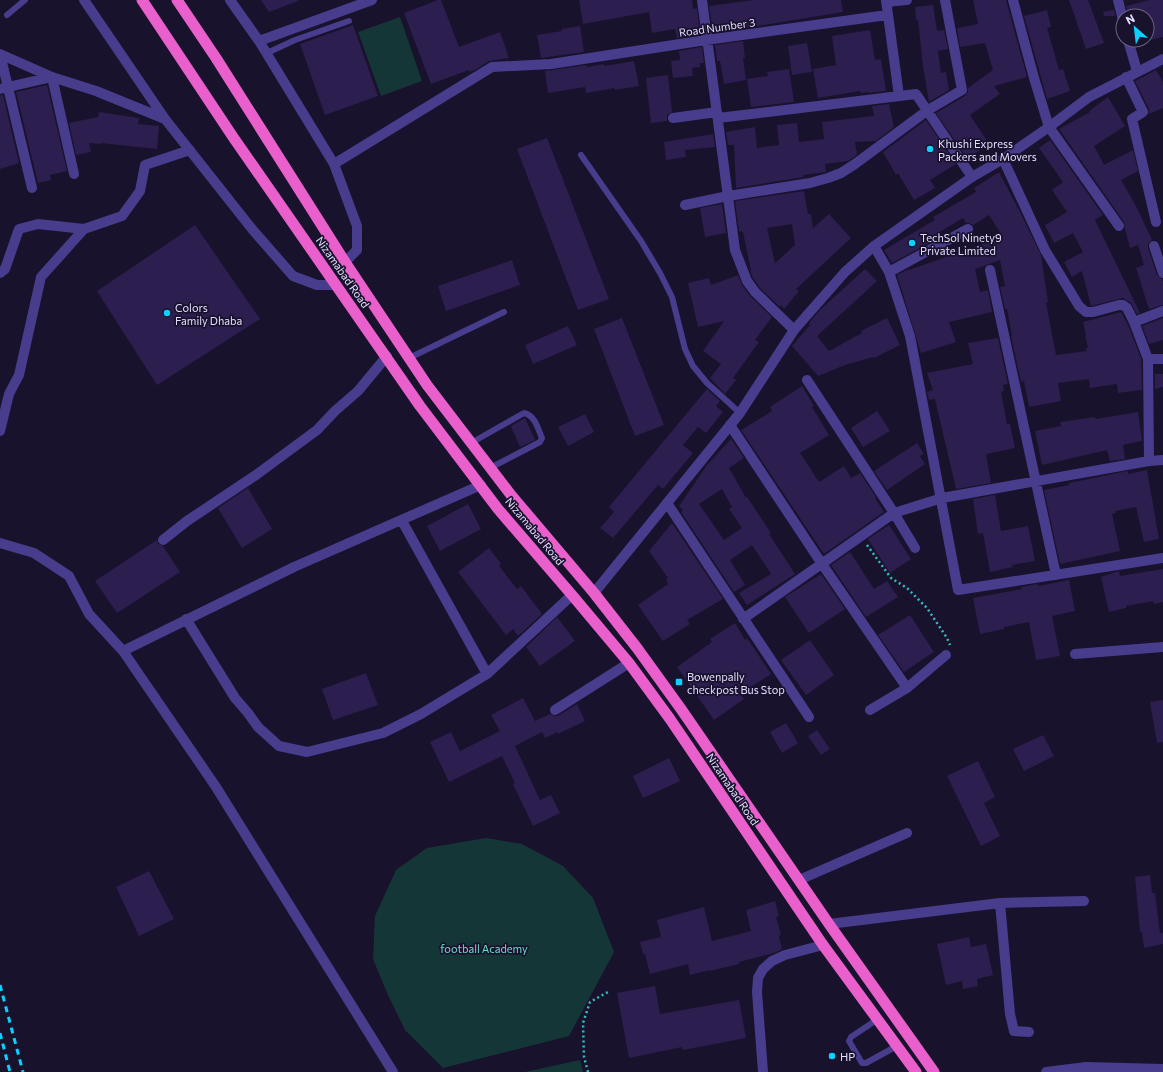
<svg xmlns="http://www.w3.org/2000/svg" width="1163" height="1072" viewBox="0 0 1163 1072" font-family="Commissioner,sans-serif">
  <style>
    .green { fill: #153637 }
    .building { fill: #2c1e4e; fill-rule: evenodd }
    .lines { fill: none; stroke-linecap: round; stroke-linejoin: round }
    .path { stroke: #31bdc0; stroke-width: 2.5; stroke-dasharray: 2 3; stroke-linecap: butt }
    .service { stroke: #473d8c; stroke-width: 6 }
    .minor { stroke: #473d8c; stroke-width: 10 }
    .tertiary { stroke: #473d8c; stroke-width: 10 }
    .trunk { stroke: #e95fcc; stroke-width: 11 }
    .rail { stroke: #0ad2ff; stroke-width: 3; stroke-dasharray: 6 5; stroke-linecap: butt }
    .poi-dot { fill: #0ad2ff; stroke: #19122d; stroke-width: 1.5 }
    .labels { text-anchor: middle; dominant-baseline: central; stroke-width: 3.5; stroke-linejoin: round; paint-order: stroke }
    .street-label { font-size: 11px; fill: #e5deff; stroke: #19122d }
    .poi-label { font-size: 11px; fill: #e5deff; stroke: #19122d; text-anchor: start }
    .park-label { font-size: 11px; fill: #67e2ce; stroke: #19122d }
  </style>
  <rect width="100%" height="100%" fill="#19122d"/>
  <path class="green" d="M400,17L422,81L381,96L358,32Z
    M486,838L522,844L563,866L593,898L614,952L569,1036L443,1068L405,1030L388,995L373,959L375,916L396,870L427,848Z
    M580,1060L583,1072H525Z"/>
  <path class="building" d="M261,0H298V1L269,12Z
    M438,0H441L459,47L500,32L509,58L489,61L475,70L469,72V70L431,84L404,13Z
    M579,0H692L693,9L697,8L700,34L677,38L675,29L652,33L649,12L583,24Z
    M754,0H841L843,12L758,26L713,32L709,6Z
    M973,0H1006L1027,77L994,86L1000,94L970,115L989,144L968,158H967L936,113L965,96L968,92V88L993,70L985,43L960,47L957,28L978,24Z
    M1069,0H1088L1104,43L1086,49Z
    M1150,0H1163V37L1147,41V16H1129L1126,6Z
    M933,5L937,31L944,30L948,49L938,51L941,73L946,72L949,90L929,102L923,66L918,20H916L915,7Z
    M1047,10L1051,27L1047,28L1059,70L1063,69L1070,91L1047,99L1024,16Z
    M1114,10L1115,16H1104L1103,12Z
    M353,25L378,96L325,115L300,44Z
    M580,26L584,52L541,58L537,35L562,31V29Z
    M870,30L875,60L881,59L886,91L869,93L868,92L861,93L860,91L818,98L813,69L836,65L832,36Z
    M743,41L745,58H743L746,80L724,84L720,61H717L715,45Z
    M807,43L812,72L792,75L788,46Z
    M702,47L704,63H700V67L692,68L693,76L673,78L671,61L680,60L679,51Z
    M634,61L639,86L615,90V88L586,93L585,87L548,93L545,71L586,65L587,67L604,64V66Z
    M789,69L794,102L751,107L747,79L768,76L767,72Z
    M1156,70L1163,82V108L1149,114V109L1135,81Z
    M668,75L672,112L667,115V121L651,123L646,78Z
    M47,85L67,171L50,175L51,180L38,183L16,92Z
    M0,95H3L19,163L0,169Z
    M1108,97L1125,126L1094,146L1104,165L1133,150L1138,171L1121,180L1136,206L1152,240L1148,244V248L1157,275L1162,279L1163,282V305L1149,309L1136,268L1144,265L1138,245L1130,248L1125,229L1124,222L1059,129L1090,112L1089,111Z
    M889,104L894,127L876,141L855,142L857,155L848,161L825,164L826,172L803,175L804,177L736,188L734,145H728L726,132L755,127L757,148L779,145L777,125L797,123L799,142L824,139L822,122L874,116L872,106Z
    M99,112L139,118L138,124L159,126L157,149L101,143V144L89,143L91,152L76,155L69,123L98,117Z
    M926,120L956,164L930,180L935,188L914,200L898,173L896,175L883,152Z
    M713,134L715,147L685,150L686,157L666,160L664,142Z
    M547,138L609,299L578,310L517,149Z
    M1050,140L1103,215L1095,220L1140,313L1137,314L1131,303L1123,298L1091,306L1082,271L1072,277L1064,262L1083,252L1073,233L1054,243L1045,225L1067,212L1052,190L1063,182L1039,148Z
    M999,172L1020,212L1041,255L1048,302L1046,303L1056,355L1087,351L1086,348H1088L1085,335H1086L1083,322L1121,312L1128,325L1141,358L1142,390L1118,393L1117,384L1090,388L1089,379L1058,383L1061,401L1029,407L1024,381L1021,382L1011,336H1012L1007,309H1005L1000,287L1005,286L1000,260L975,269L980,292L988,290L992,312L949,322L956,342L921,353L897,275L909,269V270L1003,237L989,215L973,225L969,223H966L963,218L938,233L940,237L892,263L884,250L935,220L933,217L976,192L974,188Z
    M804,191L808,214H811L813,228L829,214L851,238L796,289L799,291L784,309L781,305L780,307L760,288L753,278L750,271H751L743,232L739,231L735,201ZM792,224L795,245L775,263L767,228Z
    M722,204L726,233L705,237L700,208Z
    M195,225L260,319L157,385L97,291Z
    M512,260L520,285L446,311L438,286Z
    M865,269L877,281L817,336L829,351L862,333L861,331L887,318L900,345L874,358L873,357L845,365L818,376L792,346L810,325L809,323L820,310Z
    M738,275L742,285L750,296L772,317L755,340L759,342L733,378L736,380L725,394L710,378L721,364L703,351L724,321L698,327L688,283L709,278L711,285Z
    M622,318L664,425L635,436L594,329Z
    M1163,318V340L1149,344L1142,326Z
    M568,326L577,345L533,364L525,345Z
    M998,338L1008,384L1003,385L1004,391L1001,392L1007,424H1010L1015,448L986,454L991,483L956,489L935,399L929,400L927,392L933,390L927,373L973,364L968,343Z
    M1155,374H1163V387L1155,389Z
    M802,386L814,406L812,407L829,435L800,453L819,482L844,466L851,478L860,473L876,497L875,498L884,512L824,554L741,430L772,411L770,407Z
    M707,389L720,401L716,406L723,412L706,433L698,427L683,445L693,453L663,489L658,485L613,538L600,528L614,512L609,507Z
    M877,411L890,431L863,447L851,428Z
    M1138,412L1142,441L1123,445L1125,459L1110,461L1107,450L1042,465L1035,431L1061,426L1060,422L1095,417L1096,419Z
    M585,414L594,432L568,446L558,427Z
    M525,418L535,440L520,447L511,426Z
    M731,439L744,458L729,468L746,498L747,497L771,533L769,534L795,574L747,605L739,593L771,574L752,545L730,560L745,585L734,592L681,512L683,510L679,506L707,465ZM722,489L732,507L729,509L742,528L724,540L699,504Z
    M917,443L924,454L920,456L925,464L887,490L874,471Z
    M1147,470L1159,539L1144,542L1136,507L1115,511L1116,513L1112,514L1120,551L1060,564L1044,490L1069,485V483L1108,475L1128,471V474Z
    M248,488L272,529L242,548L218,508Z
    M995,495L1001,531L1028,526L1035,561L1012,565L1013,567L990,572L983,533L978,534L973,499Z
    M468,504L481,529L440,551L427,526Z
    M672,523L723,599L687,620L690,624L663,641L638,605L668,584L666,579L668,578L649,551Z
    M889,525L911,559L890,573L868,539Z
    M157,540L158,544L163,546L180,572L117,613L95,581Z
    M489,548L501,564L499,566L517,589L521,586L542,614L518,636L513,629L506,635L458,572Z
    M850,552L874,589L887,581L898,597L866,617L831,565Z
    M1163,569V602L1154,604L1153,601L1126,606V608L1109,612L1101,577L1119,571L1120,576Z
    M821,574L845,609L809,633L785,597Z
    M1069,580L1075,611L1052,616L1060,656L1036,660L1029,622L1004,627V629L980,634L973,598L1022,589L1021,587L1038,584V586Z
    M910,615L934,652L904,672L878,635Z
    M557,617L575,641L540,666L526,647Z
    M735,623L745,640L747,638L771,674L740,694L744,699L714,720L677,667L712,642L710,639Z
    M810,640L834,675L806,695L781,660Z
    M366,673L378,705L333,720L322,689Z
    M523,698L535,721L550,714L555,716H558L577,704L585,721L558,734V732L545,738L542,732L515,746L540,800L551,795L560,813L533,826L513,784L515,783L502,756L449,782L430,742L451,732L460,751L500,731L491,715Z
    M1163,700V742L1157,743L1150,702Z
    M786,723L798,743L782,753L770,732Z
    M817,730L830,749L821,755L808,736Z
    M1043,735L1054,756L1024,771L1013,749Z
    M669,758L680,781L643,798L633,776Z
    M978,761L995,797L984,803L1000,836L981,846L947,776Z
    M149,871L174,919L139,936L116,887Z
    M1150,875L1152,893H1155L1160,933H1163V944L1144,948L1142,932H1140L1135,877Z
    M775,901L779,916L776,917L781,935L779,936L782,949L774,953L739,962V964L710,971V970L690,975L688,964L650,974L645,954H643L640,942L661,937L657,920L704,907L712,941L751,931L746,910Z
    M969,937L971,947L986,944L993,975L977,979L978,986L963,989L962,981L946,985L937,944Z
    M655,986L660,1014L739,1000L746,1038L683,1050L682,1047L629,1058L617,993Z"/>
  <g class="lines">
    <path class="path" d="M867,545L891,578L907,588L927,608L947,638L950,645
      M588,1072L584,1057L583,1023L590,1002L608,992"/>
    <path class="service" d="M7,15L25,0
      M267,53L295,40L349,21
      M581,155L641,241L660,273L672,297L685,349L693,366L707,383L740,413
      M409,358L504,312
      M471,443L524,413C535,415 538,429 542,438L540,442L490,468
      M878,1019L851,1037L849,1041L862,1063H866L897,1046"/>
    <path class="minor" d="M84,0L165,119L252,229L293,276L317,285H336
      M230,0L259,41L334,164L357,226V250L345,262
      M702,0L735,250L747,281L755,292L794,330
      M886,0L899,96
      M1013,0L1034,78L1049,127L1119,226
      M1118,0L1123,20
      M886,2L907,0
      M1128,40L1137,71
      M259,41L372,0
      M0,54L52,77L96,91L165,119
      M0,54L32,188
      M1126,77L1143,112L1132,119L1156,222
      M0,89L52,77L74,174
      M673,118L717,112
      M718,118L916,94L972,177
      M1003,159L1045,250L1079,306L1086,312H1093L1119,305H1123L1127,308L1134,322L1148,359L1149,461
      M334,164L492,67L551,64L706,40L887,15
      M685,205L728,196L810,183L828,178L841,173L855,164L928,110L962,90L945,0
      M874,246L889,272L910,336L958,590L1163,558
      M1154,246L1163,273
      M990,270L1056,575
      M889,272L968,229
      M0,273L5,269L19,229L38,224L84,229L122,216L140,191L145,165L190,150
      M1134,322L1163,311
      M1148,359H1163
      M807,380L894,513L915,548
      M730,425L822,564L907,688
      M0,431L9,394L19,375L41,277L84,229
      M667,503L809,717
      M402,521L487,674
      M163,540L187,521L256,475L317,430L335,411L358,391L387,356
      M0,543L34,553L69,576L89,614L123,651L216,787L393,1072
      M186,619L235,698L248,713L258,727L279,746L307,752L383,733L421,714L487,674L572,595
      M743,619L894,513L942,498L1149,461L1163,460
      M123,651L294,567L481,485
      M1075,654L1163,647
      M555,710L629,663
      M870,710L907,688L946,655
      M799,880L907,833
      M1000,903L1010,1014L1014,1031L1029,1032
      M829,924L1000,903L1084,901
      M763,1072L757,992L758,978L763,969L772,961L785,955L823,945
      M1046,1072L1086,1067L1163,1069"/>
    <path class="tertiary" d="M594,593L740,413L794,330L845,272L874,246L972,177L1003,159L1049,127L1089,97L1163,59"/>
    <path class="trunk" d="M142,0L233,137L420,406L498,509L572,595L629,663L670,719L823,945L916,1072
      M177,0L216,58L345,262L427,385L511,495L594,593L637,648L681,709L829,924L934,1072"/>
    <path class="rail" d="M0,985L23,1072
      M0,1033L10,1072"/>
  </g>
  <g class="poi-dot">
    <circle cx="930" cy="149" r="4"/>
    <circle cx="912" cy="243" r="4"/>
    <circle cx="167" cy="313" r="4"/>
    <rect x="675" y="678" width="8" height="8" rx="2"/>
    <circle cx="832" cy="1056" r="4"/>
  </g>
  <g class="labels">
    <g class="street-label">
      <text transform="translate(717 27) rotate(-8)">Road Number 3</text>
      <text transform="translate(343 272) rotate(55)">Nizamabad Road</text>
      <text transform="translate(535 531) rotate(50)">Nizamabad Road</text>
      <text transform="translate(733 789) rotate(56)">Nizamabad Road</text>
    </g>
    <g class="poi-label">
      <text x="938" y="143">Khushi Express<tspan x="938" dy="13">Packers and Movers</tspan></text>
      <text x="920" y="237">TechSol Ninety9<tspan x="920" dy="13">Private Limited</tspan></text>
      <text x="175" y="307">Colors<tspan x="175" dy="13">Family Dhaba</tspan></text>
      <text x="687" y="676">Bowenpally<tspan x="687" dy="13">checkpost Bus Stop</tspan></text>
      <text x="840" y="1056">HP</text>
    </g>
    <g class="park-label">
      <text x="484" y="948">football Academy</text>
    </g>
  </g>
  <g transform="translate(1135 28) rotate(332)"><circle r="19" fill="#19122d" stroke="#6b6481"/>
  <path d="M0-3L7 15L0 10L-7 15Z" fill="#0ad2ff"/>
  <text y="-6" font-size="11" font-weight="bold" text-anchor="middle" fill="#e5deff">N</text>
  </g>
</svg>
